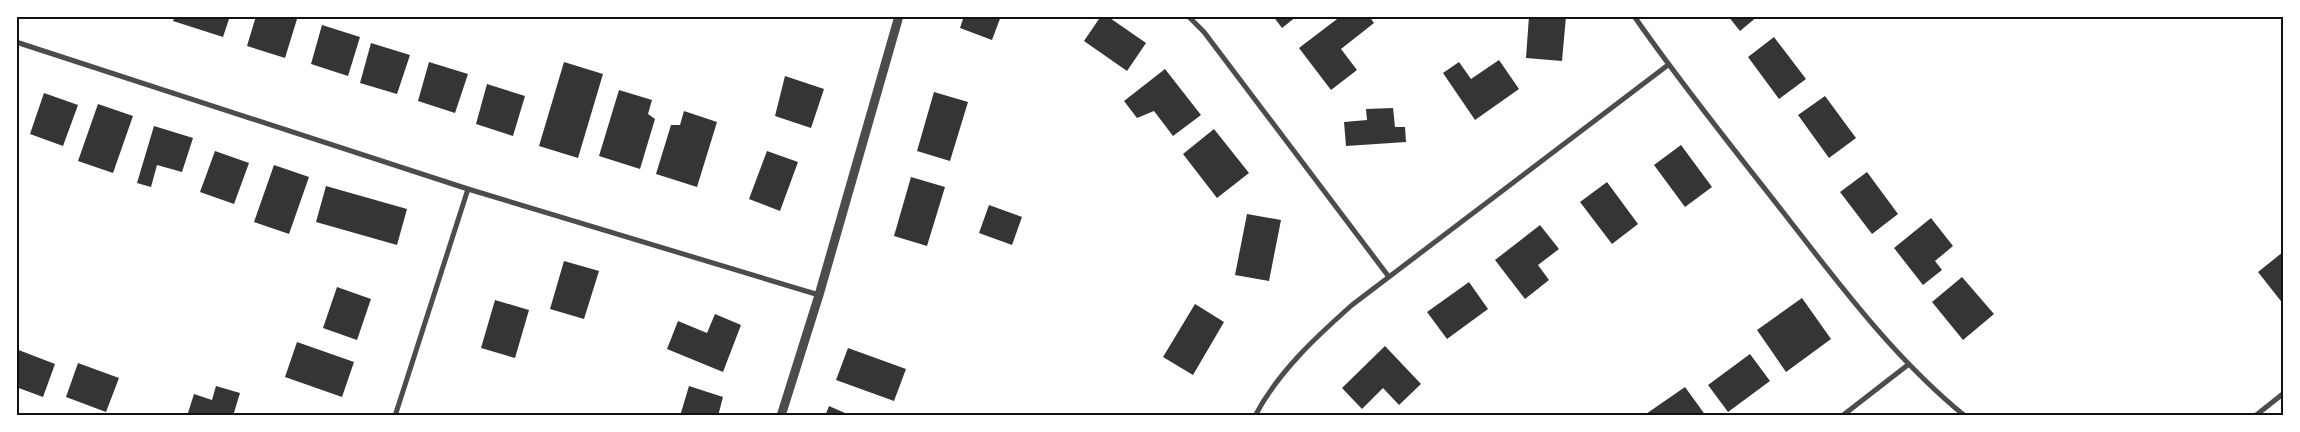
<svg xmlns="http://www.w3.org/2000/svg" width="2300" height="432" viewBox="0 0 2300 432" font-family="'Noto Sans',sans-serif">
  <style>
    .building { fill: #353535 }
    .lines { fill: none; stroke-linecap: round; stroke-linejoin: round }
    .minor { stroke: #4c4c4c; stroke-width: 5 }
    .tertiary { stroke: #4c4c4c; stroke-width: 9 }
    .neatline { fill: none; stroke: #111; stroke-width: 2 }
  </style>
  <rect width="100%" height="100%" fill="#fff"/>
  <path class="building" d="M175,16H230L223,37L173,21Z
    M256,16H290L297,19L285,58L247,46Z
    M964,16H1001L992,40L960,28Z
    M1101,16H1107L1146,43L1127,71L1084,41Z
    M1273,16H1297L1282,28Z
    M1341,16H1369L1374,23L1341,49L1357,70L1331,90L1299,48Z
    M1529,16H1566L1562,61L1526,58Z
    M1728,16H1758L1740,31Z
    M322,25L360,37L348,76L311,64Z
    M1774,37L1806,79L1779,99L1748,57Z
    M371,43L410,55L397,94L360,83Z
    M1499,60L1519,89L1475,120L1443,73L1459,62L1471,79Z
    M429,62L468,74L455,113L418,101Z
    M564,62L603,74L578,158L539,146Z
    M1165,69L1201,115L1173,136L1154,111L1137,118L1124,101Z
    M785,76L824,89L811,128L775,116Z
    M487,84L525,96L513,136L476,124Z
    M619,90L652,100L648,114L655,119L640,169L599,156Z
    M934,92L968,102L950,161L917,151Z
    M44,93L78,105L63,146L30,134Z
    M1825,96L1856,138L1829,158L1798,115Z
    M98,104L133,116L113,173L78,161Z
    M1393,108L1395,127H1405L1406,142L1346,146L1344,122L1367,120L1366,109Z
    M684,111L717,122L697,187L656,174L671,125H680Z
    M154,126L193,138L182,172L157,165L151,187L137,183Z
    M1214,129L1249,173L1217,198L1183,154Z
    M1681,145L1712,187L1685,207L1654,165Z
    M215,151L249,163L234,204L200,192Z
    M767,151L798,162L780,211L749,199Z
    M274,165L309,177L289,234L254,222Z
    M1867,172L1898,214L1872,234L1840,192Z
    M911,177L945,187L927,246L894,236Z
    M1607,182L1638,224L1612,244L1580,202Z
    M326,186L407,209L397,245L316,222Z
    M989,205L1022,217L1012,245L979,233Z
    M1247,214L1281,220L1269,281L1235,275Z
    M1931,218L1953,246L1935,261L1942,270L1923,285L1894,248Z
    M1540,225L1559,249L1538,265L1549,280L1525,299L1495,260Z
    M2283,252L2284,254V305L2258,272Z
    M564,261L599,271L584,319L550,309Z
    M1962,277L1994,314L1963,340L1932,302Z
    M1469,282L1488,309L1447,339L1427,312Z
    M337,287L371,299L357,340L323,328Z
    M1802,298L1831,339L1786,372L1757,330Z
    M495,300L529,310L515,358L481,348Z
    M1195,304L1224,322L1193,375L1163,357Z
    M715,314L741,325L723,372L667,349L678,321L707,333Z
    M297,342L354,362L342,397L285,377Z
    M1385,346L1421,384L1399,405L1383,388L1362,409L1342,388Z
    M848,348L906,369L894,401L836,380Z
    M16,349L55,364L43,397L16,387Z
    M1750,354L1770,381L1728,412L1708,385Z
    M78,363L119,378L106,412L66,397Z
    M216,386L240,393L233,416H187L194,394L212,400Z
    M689,386L723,397L718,416H680Z
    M1685,387L1706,416H1643Z
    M829,406L852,416H825Z"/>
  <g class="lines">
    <path class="minor" d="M1188,16L1204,32L1389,277
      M1634,16C1681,84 1733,148 1783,212C1839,284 1894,358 1965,416
      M16,42L468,189L819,295
      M395,416L468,189
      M1255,416C1278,372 1316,337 1352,305L1668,65
      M1842,416L1909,364
      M2255,416L2284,393"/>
    <path class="tertiary" d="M781,416L819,295L899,16"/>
  </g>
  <rect width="2300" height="432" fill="none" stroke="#ffffff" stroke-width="35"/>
  <rect x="18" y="18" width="2264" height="396" class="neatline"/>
</svg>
